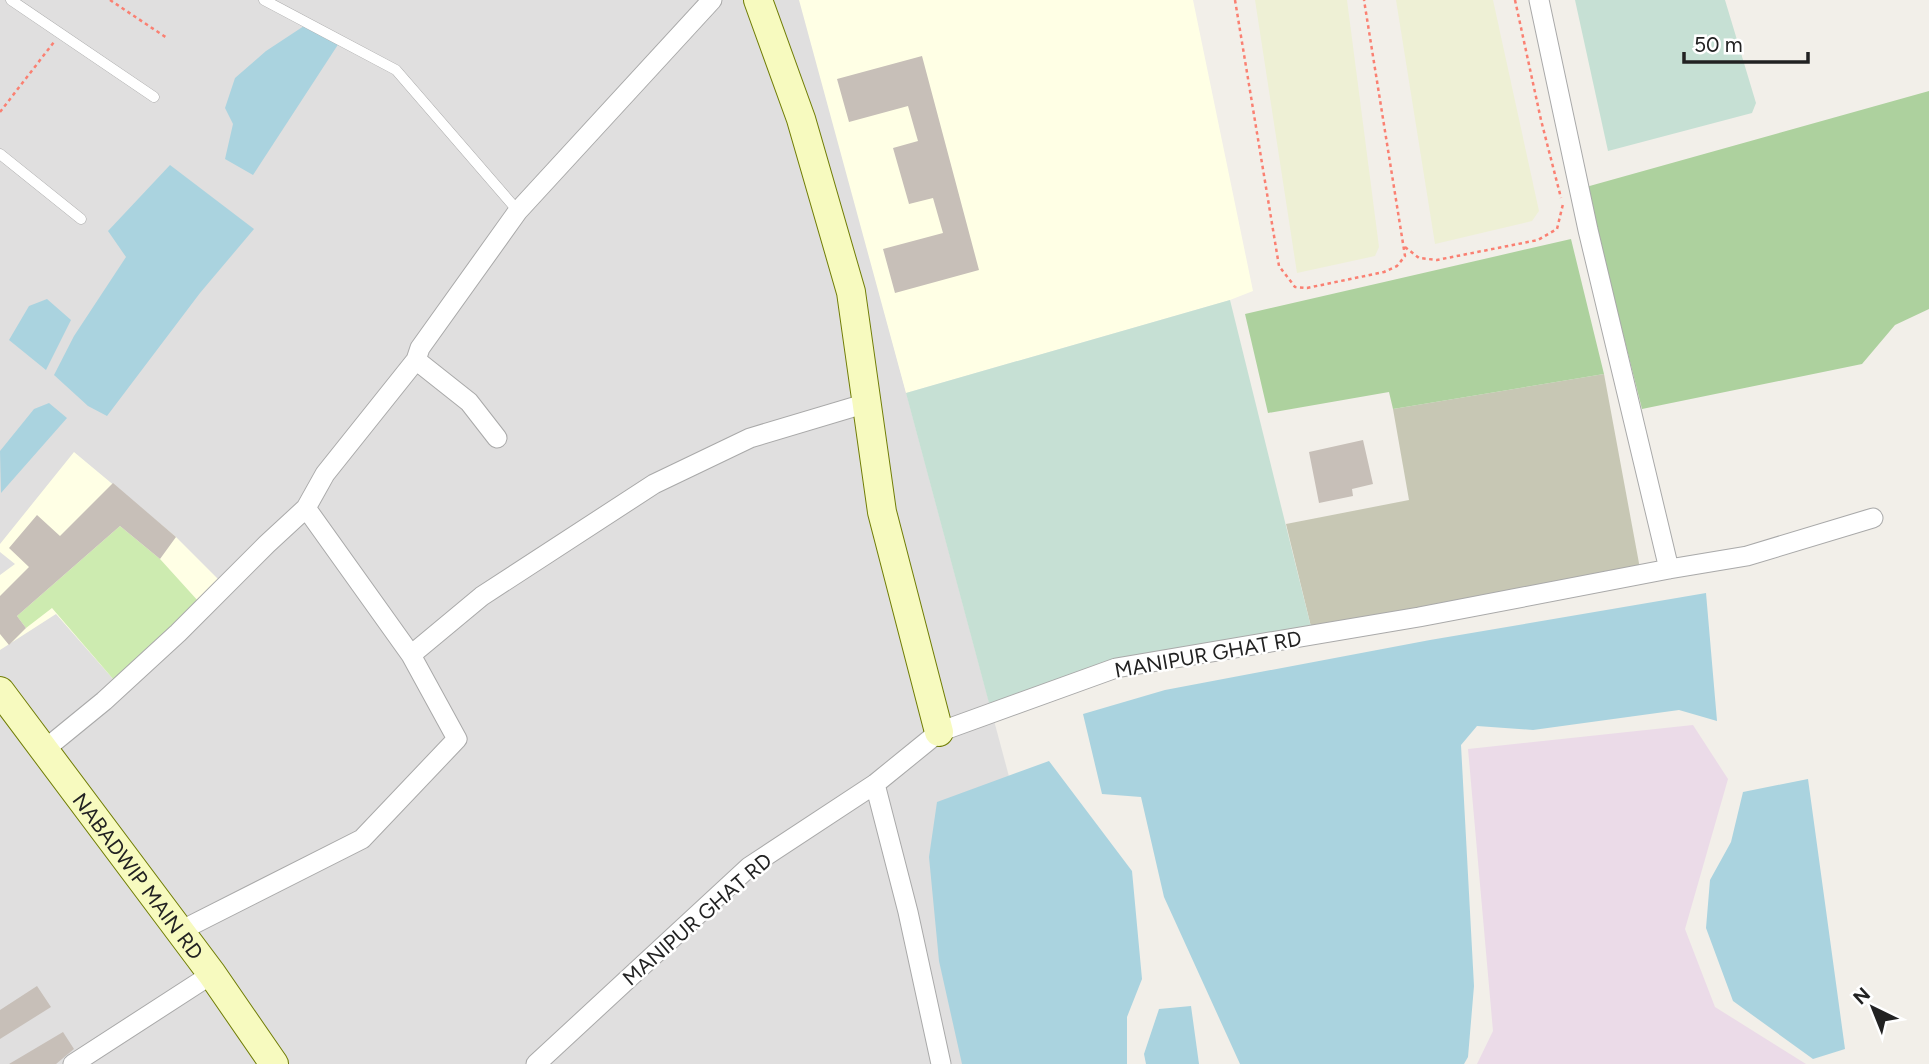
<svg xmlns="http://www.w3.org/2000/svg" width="1929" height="1064" viewBox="0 0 1929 1064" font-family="Figtree,sans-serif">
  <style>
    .residential { fill: #e0dfdf }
    .industrial { fill: #ebdbe8 }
    .education { fill: #ffffe5 }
    .construction { fill: #c7c7b4 }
    .farmland { fill: #eef0d5 }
    .grass { fill: #cdebb0 }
    .forest { fill: #add19e }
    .wetland { fill: #c6e0d4 }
    .water { fill: #aad3df }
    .building { fill: #c7bfb8 }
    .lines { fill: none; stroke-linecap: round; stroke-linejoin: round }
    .lane-casing { stroke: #a9a9a9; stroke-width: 11 }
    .street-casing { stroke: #a9a9a9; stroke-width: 21 }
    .secondary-casing { stroke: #707d05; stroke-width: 30 }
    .path { stroke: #fa8072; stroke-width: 2.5; stroke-dasharray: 3.5 3.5; stroke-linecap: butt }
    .lane { stroke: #fff; stroke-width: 10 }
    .street { stroke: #fff; stroke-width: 19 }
    .secondary { stroke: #f7fabf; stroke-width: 28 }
    .labels { text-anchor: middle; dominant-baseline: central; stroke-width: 5; stroke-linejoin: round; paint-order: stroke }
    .street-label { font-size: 21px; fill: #222; stroke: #fff }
  </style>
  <rect width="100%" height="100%" fill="#f2efe9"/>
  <path class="residential" d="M0,0H801L1086,1064H0Z"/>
  <path class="industrial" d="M1693,725L1728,779L1685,929L1715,1007L1806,1064H1477L1493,1031L1468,749Z"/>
  <path class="education" d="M799,0H1193L1253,291L1230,300L906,393Z
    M74,452L176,537L221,582L114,680L56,614L0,650V575L15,564L0,552V544Z"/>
  <path class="construction" d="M1604,374L1641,574L1313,635L1286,524L1409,500L1393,409Z"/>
  <path class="farmland" d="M1255,0H1347L1379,247L1375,256L1297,273Z
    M1396,0H1493L1539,211L1532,221L1435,244Z"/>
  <path class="grass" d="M120,526L160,559L199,602L114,680L52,608L26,628L17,616Z"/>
  <path class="forest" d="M1929,91V309L1895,325L1862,364L1642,409L1586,187Z
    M1571,239L1604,374L1393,409L1389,392L1268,413L1245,314Z"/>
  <path class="wetland" d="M1575,0H1725L1756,103L1752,113L1608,151Z
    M1230,300L1313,635L1117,668L1035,699L989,703L906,393Z"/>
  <path class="water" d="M307,24L341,40L253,175L225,159L233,124L225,108L235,78L266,51Z
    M170,165L254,229L200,293L107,416L88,406L54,375L74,336L126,257L108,231Z
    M47,299L71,320L46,370L9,340L29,306Z
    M49,403L67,418L1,493L0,451L34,409Z
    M1706,593L1717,721L1679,710L1533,730L1477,726L1461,745L1474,986L1468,1057L1464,1064H1240L1164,897L1141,797L1102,794L1083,714L1165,690L1430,640Z
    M1049,761L1132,871L1142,979L1127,1017V1064H962L939,961L929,857L937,802Z
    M1808,779L1845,1049L1813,1059L1733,1001L1706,928L1710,880L1731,842L1743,792Z
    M1191,1006L1199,1064H1146L1144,1054L1159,1009Z"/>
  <path class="building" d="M922,56L979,270L895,293L883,249L943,233L933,198L909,204L893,148L918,141L908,106L849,122L837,79Z
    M1363,440L1373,484L1352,489L1353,496L1319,503L1309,452Z
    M113,483L176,537L160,559L120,526L17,616L26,628L9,645L0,634V596L29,567L9,548L37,515L60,536Z
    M37,986L51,1007L0,1039V1010Z
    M63,1032L74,1049L56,1064H9Z"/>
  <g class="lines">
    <defs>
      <path id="lane" d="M11,0L154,97
        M264,0L396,70L518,211
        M0,154L81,219"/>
      <path id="street" d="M1539,0L1588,230L1669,569
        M416,360L469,402L497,438
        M411,655L482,596L654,484L750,438L867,403
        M44,750L104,701L178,633L267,544L306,508L325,474L416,360L420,348L518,211L712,0
        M875,784L908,912L941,1064
        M180,931L362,839L457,739L411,655L306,508
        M73,1064L212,974
        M536,1064L749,867L875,784L939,732L1116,668L1419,617L1669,569L1747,556L1873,518"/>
      <g id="secondary">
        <path d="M758,0L801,119L851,292L882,512L939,732"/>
        <path id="s1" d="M0,691L212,974L274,1064"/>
      </g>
    </defs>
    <use href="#lane" class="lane-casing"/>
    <use href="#street" class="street-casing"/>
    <use href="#secondary" class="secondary-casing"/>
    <path class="path" d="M110,0L167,38
      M1235,0L1279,266L1295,287L1307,288L1384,272L1397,266L1405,256L1364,0
      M1515,0L1541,120L1561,198
      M0,112L54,42
      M1405,247L1419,258L1437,260L1538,240L1557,229L1563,204"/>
    <use href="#lane" class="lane"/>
    <use href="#street" class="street"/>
    <use href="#secondary" class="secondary"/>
  </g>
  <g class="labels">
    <g class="street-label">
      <text transform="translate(1208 654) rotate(-10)">MANIPUR GHAT RD</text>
      <text stroke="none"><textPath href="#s1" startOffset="231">NABADWIP MAIN RD</textPath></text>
      <text transform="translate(697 919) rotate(-41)">MANIPUR GHAT RD</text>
    </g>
  </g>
  <g transform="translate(1873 1008) rotate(317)" stroke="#ffffff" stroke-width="5" paint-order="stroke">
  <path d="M0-5L12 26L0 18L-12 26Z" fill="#222222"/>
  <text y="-10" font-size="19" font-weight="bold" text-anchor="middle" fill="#222222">N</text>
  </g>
  <path d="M1684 52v10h124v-10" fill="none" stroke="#222222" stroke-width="3.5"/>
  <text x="1694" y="52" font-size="21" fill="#222222" stroke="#ffffff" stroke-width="5" paint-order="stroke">50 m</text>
</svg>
